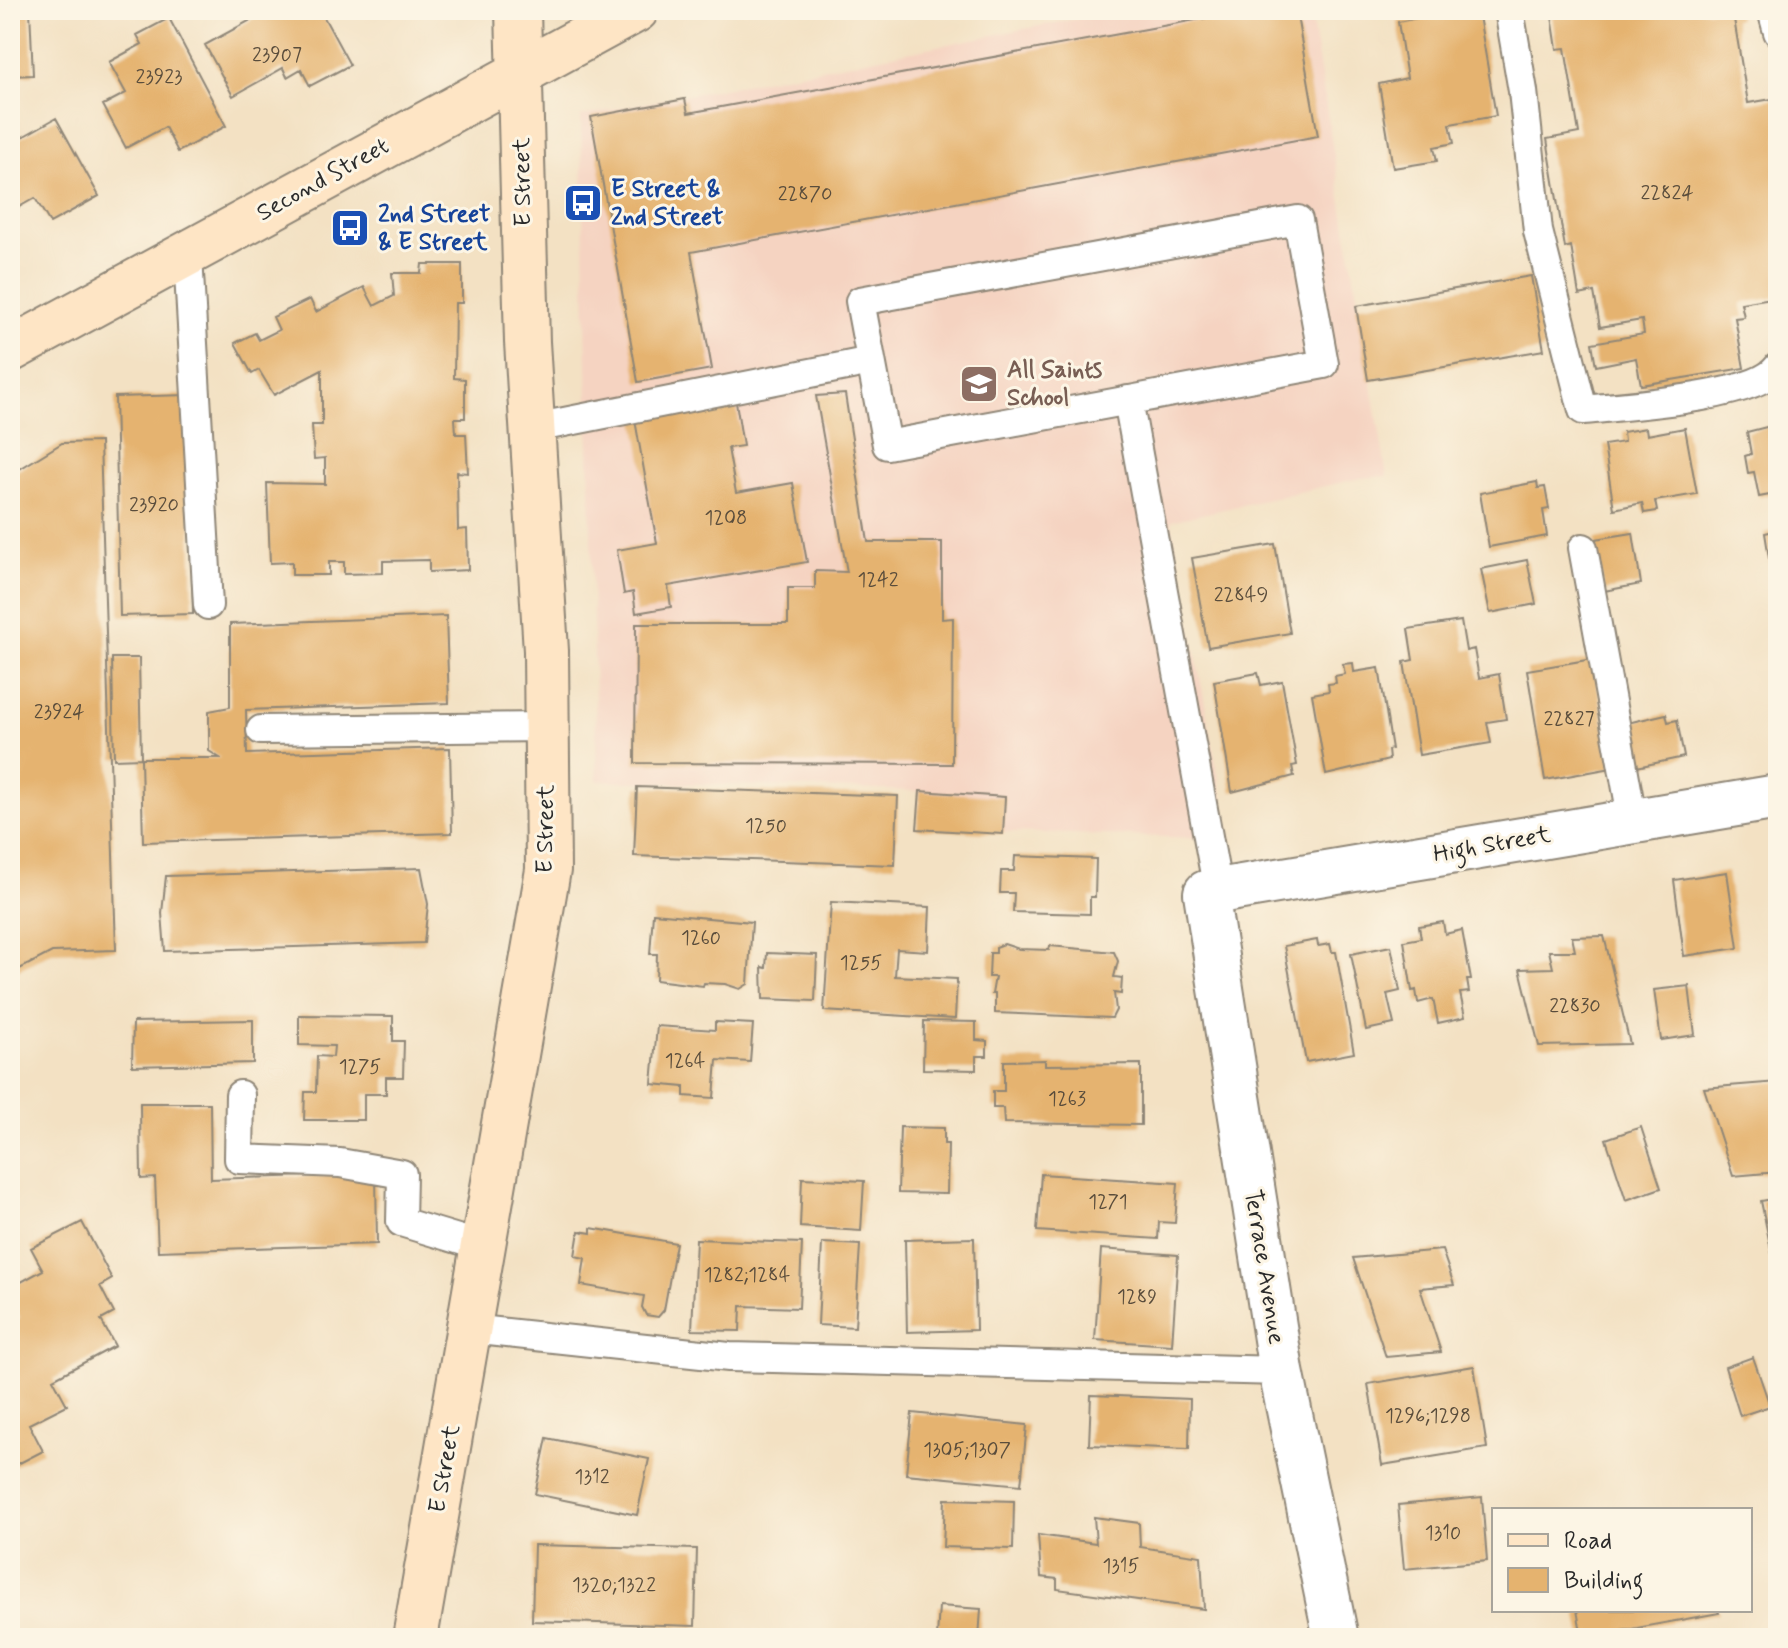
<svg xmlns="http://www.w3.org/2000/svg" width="1788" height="1648" viewBox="0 0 1788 1648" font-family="Mynerve,sans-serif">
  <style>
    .built { fill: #f5d3c1 }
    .building { fill: #e5b36f }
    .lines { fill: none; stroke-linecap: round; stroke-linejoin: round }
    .lane-casing { stroke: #8f8677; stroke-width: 32 }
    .street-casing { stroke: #8f8677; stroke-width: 48 }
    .secondary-casing { stroke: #8f8677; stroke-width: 48 }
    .lane { stroke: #fff; stroke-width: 28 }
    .street { stroke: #fff; stroke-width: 44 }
    .secondary { stroke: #fee5c5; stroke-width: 44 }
    .labels { text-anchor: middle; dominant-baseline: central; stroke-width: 6; stroke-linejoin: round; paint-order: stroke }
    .number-label { font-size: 20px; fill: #5a4d3c }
    .street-label { font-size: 24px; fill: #2b2b2b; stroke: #fcf5e5 }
    .transit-label { font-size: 24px; font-weight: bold; fill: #164399; stroke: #fcf5e5; text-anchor: start }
    .education-label { font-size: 24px; font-weight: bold; fill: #785e54; stroke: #fcf5e5; text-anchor: start }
  </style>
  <rect width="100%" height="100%" fill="#fcf5e5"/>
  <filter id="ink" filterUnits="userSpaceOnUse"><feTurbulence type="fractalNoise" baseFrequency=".0125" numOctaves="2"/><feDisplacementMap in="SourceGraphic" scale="16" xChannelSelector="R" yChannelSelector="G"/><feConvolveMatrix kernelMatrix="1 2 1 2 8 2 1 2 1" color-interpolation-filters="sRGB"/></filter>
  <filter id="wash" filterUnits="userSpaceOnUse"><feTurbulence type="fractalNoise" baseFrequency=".006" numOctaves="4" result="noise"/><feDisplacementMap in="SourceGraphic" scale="32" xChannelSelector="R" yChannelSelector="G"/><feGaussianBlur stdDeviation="1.8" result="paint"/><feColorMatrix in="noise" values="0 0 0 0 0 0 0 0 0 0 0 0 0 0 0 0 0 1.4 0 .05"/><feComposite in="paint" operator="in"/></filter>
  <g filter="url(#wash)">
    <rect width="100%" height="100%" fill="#f3e1c3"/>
    <path class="built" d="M1121,10H1310L1387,476L1361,478L1171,521L1230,839L917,829L919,791L597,781L581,116Z"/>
    <g id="blocks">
      <path class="building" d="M10,10H30L33,75L10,76Z
        M269,10H320L350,65L310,86L301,69L287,77L283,68L233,96L205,45Z
        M1250,10H1296L1318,136L691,252L712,369L638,382L591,117L685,99L688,113Z
        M1421,10H1478L1496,116L1450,124L1454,143L1434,147L1437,161L1393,168L1379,84L1407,78L1398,22L1422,17Z
        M1551,10H1738L1739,19H1734L1748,103L1778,98V297L1741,303L1744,317L1735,318L1744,368L1641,385L1636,358L1596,366L1592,343L1644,334L1642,320L1600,327L1594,292L1579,295L1571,246L1565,248L1547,139L1579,133L1565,48L1557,49Z
        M169,18L226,126L178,152L165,127L126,148L103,105L126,93L109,62L142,44L137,35Z
        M56,118L99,196L50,223L35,198L10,212V144Z
        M422,264H462V303H455L454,378L465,379V418H455L456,434H466L468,473L457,472L458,530L467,529L468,570L429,572V560L383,561V573L344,574V562H329V575H292V562L270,563L267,483L325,484V458L314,459L312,425H322V370L274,395L259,370L252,374L235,343L255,333L259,340L279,330L273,317L310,299L316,312L364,287L374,306L394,296L392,273H421Z
        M1531,276L1544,350L1368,380L1356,306Z
        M845,394L868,542H942V619L953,618L952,764L635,763L636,624H788V588H815V571L847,572L816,396Z
        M188,395L193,614L120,616L115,397Z
        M736,402L743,446L728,448L736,493L793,483L807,562L668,586L671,607L636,613L633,592L624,594L617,550L657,543L635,420Z
        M1778,424V502H1777L1775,494L1759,497L1754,472L1748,473L1745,456L1751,454L1747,432Z
        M1646,428L1647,435L1685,428L1697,494L1655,501L1657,511L1644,513L1642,503L1614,509L1604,445L1624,442L1623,432Z
        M100,442L116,950L52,952L10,974V475L62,443Z
        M1537,482L1538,488L1545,487L1549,509L1543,510L1547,536L1489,547L1480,493Z
        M1778,530V588L1774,589L1765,533Z
        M1633,533L1641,584L1604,591L1595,539Z
        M1275,544L1290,633L1208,647L1192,558Z
        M1527,560L1536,604L1490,613L1481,569Z
        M446,616L449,703L246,710L247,754L450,748L452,833L143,842L141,758H220L209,751V711L230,707V624Z
        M1461,621L1466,651L1474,649L1479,678L1499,674L1506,719L1487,722L1491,743L1419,755L1404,662L1413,660L1408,629Z
        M112,658H139L141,758L114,759Z
        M1593,659L1612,768L1545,780L1527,670Z
        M1353,663L1354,672L1379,668L1392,749L1388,750L1389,760L1326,775L1312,694L1329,691L1328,684L1336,683L1335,676L1345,674L1343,664Z
        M1258,673L1261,685L1282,681L1297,765L1292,766L1294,776L1232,792L1214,681Z
        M1666,714L1668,722L1677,720L1684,757L1632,768L1623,724Z
        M637,787L898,796L895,865L634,856Z
        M920,791L1005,797L1003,834L917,829Z
        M1015,856L1096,859L1095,897H1090V914L1013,912L1014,893H1000L1001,871H1014Z
        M421,868L428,904L424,943L165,951L162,913L166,876Z
        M1727,872L1738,948L1684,956L1674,880Z
        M831,902L930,907L928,951L897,949L895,976L957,979L955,1019L824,1011Z
        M653,913L752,922L748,984L740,989L725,984L704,983L703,986L656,980L657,954H650Z
        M1443,922L1445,934L1462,930L1471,980H1467L1469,992L1460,993L1465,1017L1438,1023L1433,999L1418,1003L1416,990L1412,991L1404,941L1421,938L1419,926Z
        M1604,936L1630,1044L1539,1046L1520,969L1553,968L1549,951H1575L1572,937Z
        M1317,940L1318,946L1330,944L1332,952H1336L1354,1053L1306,1062L1284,946Z
        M1004,944L1019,949L1049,950L1050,946L1114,952L1118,961L1114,977L1122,978L1121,994L1114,993L1116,1010L1112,1018L995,1013V994H992L995,977H989L990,953H996V947Z
        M1391,946L1400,991L1387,994L1394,1024L1366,1030L1351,954Z
        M767,953L817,955L815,1001L763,999L762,967L766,968Z
        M1689,986L1695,1035L1661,1040L1654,990Z
        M299,1015L393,1016V1041H404L403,1077H386V1094H364V1120H304L305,1092H316L317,1056L333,1057L334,1046L299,1045Z
        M253,1020V1063L132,1066L133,1022Z
        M924,1021L976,1022V1040L987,1041V1056H976V1070L923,1069Z
        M715,1022L753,1024L750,1062L717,1060L714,1098L684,1096V1087L652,1084L657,1026L715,1030Z
        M1045,1060V1065L1141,1064V1125L1004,1123L1003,1108H993V1091H1004V1061Z
        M1778,1082V1172L1733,1176L1704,1088Z
        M140,1103H210L211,1179L376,1174L377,1244L158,1251L155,1178L141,1179Z
        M900,1127L944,1128V1144H948L947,1194L898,1193Z
        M1641,1127L1661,1188L1626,1200L1606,1139Z
        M1041,1174L1178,1183L1175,1223L1159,1222L1158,1239L1037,1231Z
        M802,1178L864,1181L861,1231L800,1227Z
        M1778,1198V1264H1774L1761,1201Z
        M82,1222L112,1279L100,1286L114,1313L101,1320L115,1346L53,1379L67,1405L29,1424L43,1451L10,1468V1323L20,1318L10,1299V1288L43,1270L31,1248Z
        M591,1228L676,1243L664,1310L658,1317L646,1315L642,1307L644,1296L581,1285L585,1258L575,1256L579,1231L591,1233Z
        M974,1238L976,1330L907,1332L905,1240Z
        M696,1239L802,1243L799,1308L741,1306L740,1331L692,1330Z
        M822,1243L860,1245L855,1327L818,1325Z
        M1101,1249L1178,1255L1172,1345L1095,1340Z
        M1442,1250L1454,1285L1420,1288L1441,1352L1386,1357L1353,1258Z
        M1753,1357L1770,1406L1740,1416L1725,1367Z
        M1474,1366L1487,1448L1382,1465L1368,1384Z
        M1091,1395L1190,1399L1189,1449L1089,1445Z
        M912,1413L1027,1425L1021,1485L906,1474Z
        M547,1438L649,1459L637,1515L535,1494Z
        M1482,1497L1487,1561L1404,1569L1398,1505Z
        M945,1499L1014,1501L1013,1549L943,1547Z
        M1094,1517L1139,1523L1140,1547L1201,1556L1204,1609L1057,1589V1579L1041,1577L1038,1535L1096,1543Z
        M534,1545L697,1549L695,1626L532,1621Z
        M939,1606L981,1609L979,1638H937Z
        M1577,1610H1718L1719,1613L1582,1638Z"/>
    </g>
  </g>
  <g filter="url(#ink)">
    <use href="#blocks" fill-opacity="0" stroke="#8f8677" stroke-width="2"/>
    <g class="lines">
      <defs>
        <path id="lane" d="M1509,10L1523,91L1538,231L1583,410C1623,406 1756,398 1778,367
          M1772,10L1778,32
          M1298,220L1324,364L887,445L860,301Z
          M188,256L208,605
          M1128,400L1218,891
          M534,428L871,361
          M1583,548L1633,822
          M261,730L546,727
          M240,1095L239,1159L340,1163L402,1174L401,1222L484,1247
          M470,1329L729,1357L1281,1371"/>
        <path id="street" d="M1336,1638L1281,1371L1206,893L1778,797"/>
        <path id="secondary" d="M10,350L636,10
          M415,1638L548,870L546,651L527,342L518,10"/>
      </defs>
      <use href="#lane" class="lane-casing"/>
      <use href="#street" class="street-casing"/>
      <use href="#secondary" class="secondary-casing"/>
      <use href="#lane" class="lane"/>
      <use href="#street" class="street"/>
      <use href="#secondary" class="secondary"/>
    </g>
  </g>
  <defs>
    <symbol id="bus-square" viewBox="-11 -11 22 22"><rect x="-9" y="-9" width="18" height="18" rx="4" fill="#1a4fb4" stroke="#fcf5e5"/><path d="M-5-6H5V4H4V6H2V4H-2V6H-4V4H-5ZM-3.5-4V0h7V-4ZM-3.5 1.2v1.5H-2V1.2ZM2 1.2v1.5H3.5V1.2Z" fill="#fff"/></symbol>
    <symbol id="school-square" viewBox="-11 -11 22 22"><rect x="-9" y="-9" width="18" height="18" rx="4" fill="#8d6e63" stroke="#fcf5e5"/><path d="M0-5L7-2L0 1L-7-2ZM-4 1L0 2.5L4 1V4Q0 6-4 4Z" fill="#fff"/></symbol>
  </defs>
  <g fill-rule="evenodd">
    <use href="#bus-square" x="561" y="181" width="44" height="44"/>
    <use href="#bus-square" x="328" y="206" width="44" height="44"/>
    <use href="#school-square" x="957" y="362" width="44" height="44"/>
  </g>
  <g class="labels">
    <g class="number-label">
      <text x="277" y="55">23907</text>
      <text x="159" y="77">23923</text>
      <text x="1667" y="193">22824</text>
      <text x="805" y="194">22870</text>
      <text x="154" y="505">23920</text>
      <text x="726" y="518">1208</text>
      <text x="878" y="580">1242</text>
      <text x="1241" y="595">22849</text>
      <text x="59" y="712">23924</text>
      <text x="1569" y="719">22827</text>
      <text x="766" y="826">1250</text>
      <text x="701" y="938">1260</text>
      <text x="861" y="963">1255</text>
      <text x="1575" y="1006">22830</text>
      <text x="685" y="1061">1264</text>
      <text x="360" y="1067">1275</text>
      <text x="1067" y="1099">1263</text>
      <text x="1108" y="1202">1271</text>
      <text x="747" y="1275">1282;1284</text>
      <text x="1137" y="1297">1289</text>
      <text x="1428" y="1416">1296;1298</text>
      <text x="967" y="1450">1305;1307</text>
      <text x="592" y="1477">1312</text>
      <text x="1443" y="1533">1310</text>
      <text x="1121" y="1566">1315</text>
      <text x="614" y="1585">1320;1322</text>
    </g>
    <g class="street-label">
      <text transform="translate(323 180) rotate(-29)">Second Street</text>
      <text transform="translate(523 182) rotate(-91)">E Street</text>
      <text transform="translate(546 829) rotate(-89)">E Street</text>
      <text transform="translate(1492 845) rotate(-10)">High Street</text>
      <text transform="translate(1264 1267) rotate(81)">Terrace Avenue</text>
      <text transform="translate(445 1469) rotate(-80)">E Street</text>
    </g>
    <g class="transit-label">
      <text x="611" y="189">E Street &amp;<tspan x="611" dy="28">2nd Street</tspan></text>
      <text x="378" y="214">2nd Street<tspan x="378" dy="28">&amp; E Street</tspan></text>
    </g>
    <g class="education-label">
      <text x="1007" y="370">All Saints<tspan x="1007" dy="28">School</tspan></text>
    </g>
  </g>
  <rect width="1788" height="1648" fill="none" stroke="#fcf5e5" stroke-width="40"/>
  <rect x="1492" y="1508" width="260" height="104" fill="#fcf5e5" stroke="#a8a49b" stroke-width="2"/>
  <rect x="1508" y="1534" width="40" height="12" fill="#fee5c5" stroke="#a8a49b" stroke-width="2"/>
  <text x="1564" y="1548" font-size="24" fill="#2b2b2b">Road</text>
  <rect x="1508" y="1568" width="40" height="24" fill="#e5b36f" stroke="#a8a49b" stroke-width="2"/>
  <text x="1564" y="1588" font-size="24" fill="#2b2b2b">Building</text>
</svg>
